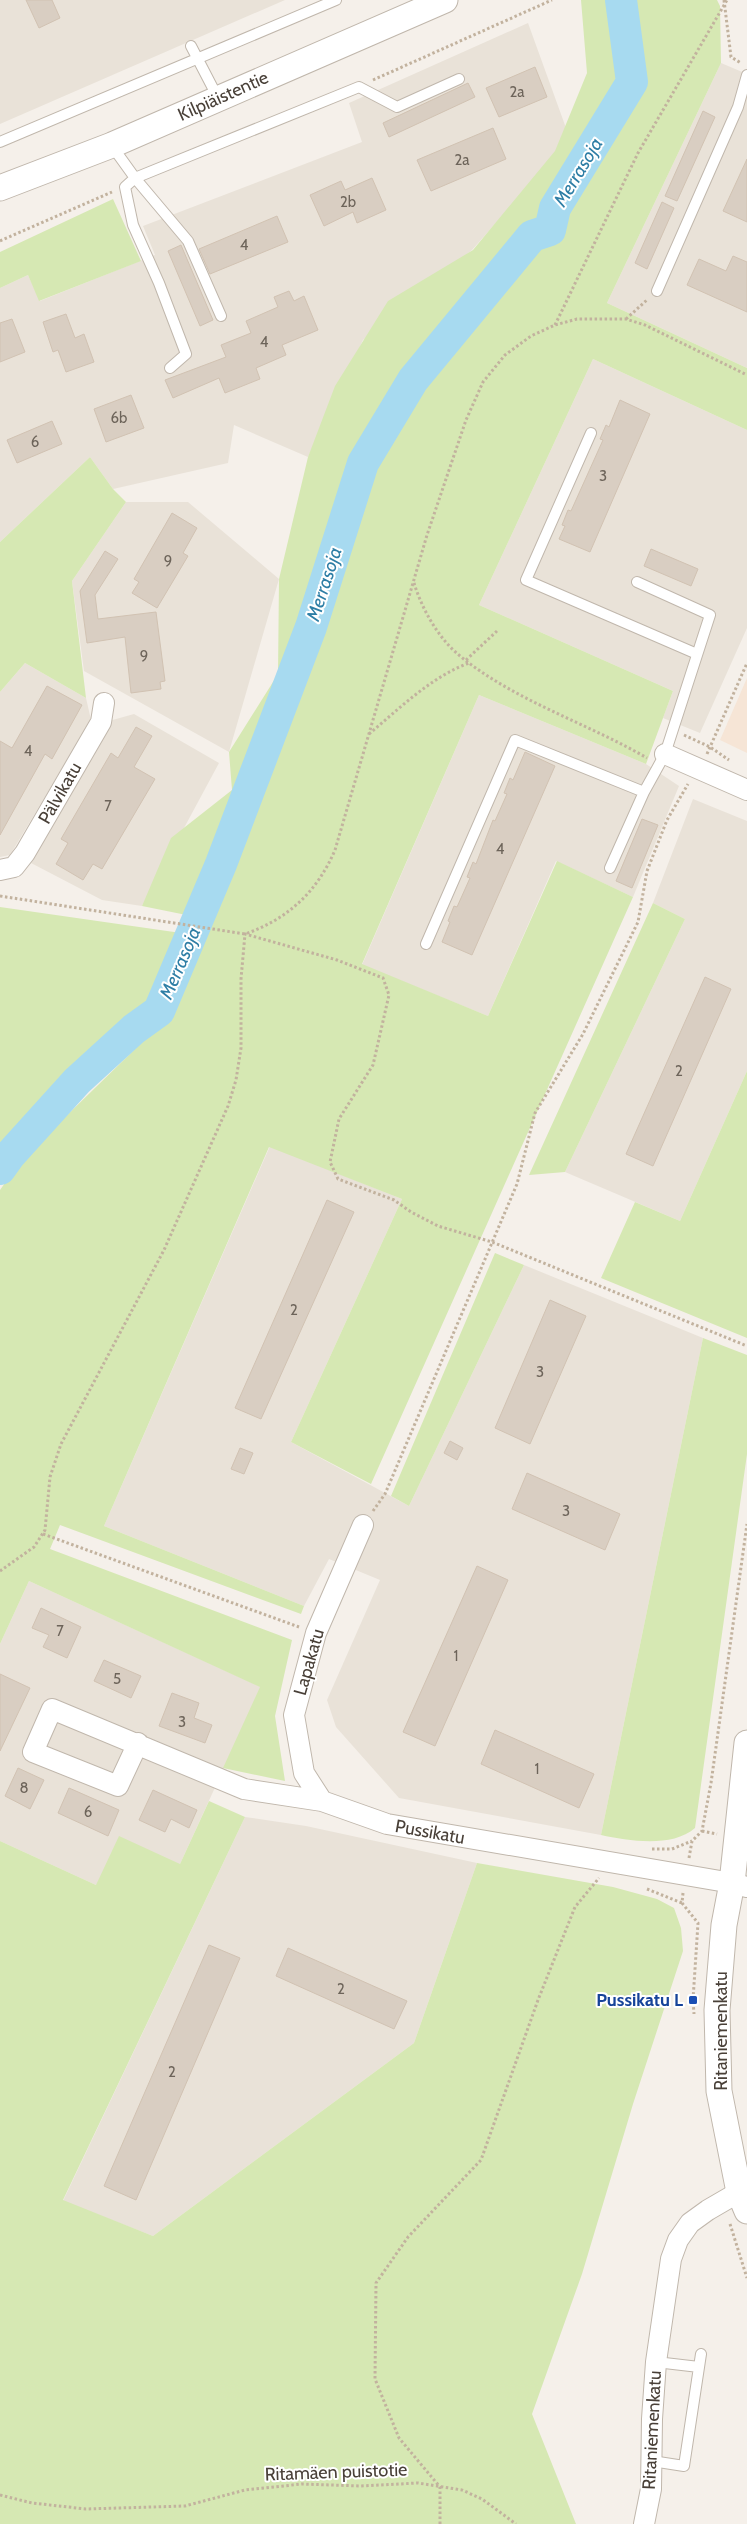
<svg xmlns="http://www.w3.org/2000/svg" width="747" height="2524" viewBox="0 0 747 2524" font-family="Cabin,sans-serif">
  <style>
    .residential { fill: #e9e2d8 }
    .commercial { fill: #f6e5d6 }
    .green { fill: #d6e8b3 }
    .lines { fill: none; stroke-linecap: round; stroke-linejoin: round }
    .river { stroke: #a7daf0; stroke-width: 32 }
    .building { fill: #d9cec2; stroke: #d1c2b2 }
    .service-casing { stroke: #c0b7ac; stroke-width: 12 }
    .minor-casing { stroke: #c0b7ac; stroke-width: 22 }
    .tertiary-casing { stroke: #c0b7ac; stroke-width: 27 }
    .path { stroke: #c2b29e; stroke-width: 3; stroke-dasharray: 2.5 2.5; stroke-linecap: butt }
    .service { stroke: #fff; stroke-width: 10 }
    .minor { stroke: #fff; stroke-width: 20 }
    .tertiary { stroke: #fff; stroke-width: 25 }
    .transit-dot { fill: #1a4fb4; stroke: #fff; stroke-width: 2 }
    .labels { text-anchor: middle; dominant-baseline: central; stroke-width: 4; stroke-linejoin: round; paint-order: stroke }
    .number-label { font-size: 15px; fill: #6d645a }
    .street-label { font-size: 18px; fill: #494038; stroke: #fff }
    .transit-label { font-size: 18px; font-weight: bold; fill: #164399; stroke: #fff; text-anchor: end }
    .water-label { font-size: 19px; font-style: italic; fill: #2e7ea5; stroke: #fff }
  </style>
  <rect width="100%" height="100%" fill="#f5f0ea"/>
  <path class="residential" d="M0,0H285L0,124Z
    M528,23L570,139L472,250L363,340L308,457L234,425L228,463L113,489L90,457L0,542V288L28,275L40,301L155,255L143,226L362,142L349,103Z
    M721,63L747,74V368L607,303Z
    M593,359L747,430V628L700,733L663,718L673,691L479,605Z
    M126,502H188L279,579L229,752L84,671L72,581Z
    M25,663L86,698L91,720L10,855L0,857V692Z
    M479,695L646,764L679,786L633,897L556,861L488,1016L362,965Z
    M134,714L219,763L142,906L102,900L31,863L109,721Z
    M693,799L747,821V1071L680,1221L565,1172L685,919L653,903Z
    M270,1146L402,1199L291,1442L409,1506L524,1265L703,1338L601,1835L399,1798L336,1727L327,1700L380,1580L329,1559L304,1606L104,1526Z
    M29,1581L261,1687L180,1864L96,1885L0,1841V1644Z
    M245,1817L306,1826L477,1863L414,2043L153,2236L63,2201Z"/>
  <path class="commercial" d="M747,678V753L720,740Z"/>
  <path class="green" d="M581,0H717L720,6L721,63L607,303L747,368V430L593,359L479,605L673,691L646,764L479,695L362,964L488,1016L557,861L633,897L371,1484L291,1442L402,1199L269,1147L104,1526L304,1606L301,1614L60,1525L50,1549L292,1640L275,1716L285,1781L223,1768L260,1687L29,1581L0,1644V1190L21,1160L170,1015L211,920L142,906L171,838L232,790L229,752L278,674L279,579L308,457L335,386L388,301L473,250L555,151L587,73Z
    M113,199L141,261L39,301L28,275L0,288V252Z
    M90,457L113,489L126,502L72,581L86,698L25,663L0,692V542Z
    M653,903L685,919L565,1172L529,1175Z
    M0,907L181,933L151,1006L34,1114L0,1152Z
    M747,1071V1338L601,1278L635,1202L680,1221Z
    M495,1253L524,1265L409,1506L391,1496Z
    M703,1338L747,1355V1454L695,1828C672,1848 629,1841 601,1835Z
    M209,1801L245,1817L63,2200L153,2236L414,2043L477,1863L613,1887L657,1899L674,1908L681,1928L683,1951L633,2104L582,2274L532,2414L576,2524H0V1841L96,1885L119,1836L180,1864Z"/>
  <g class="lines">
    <path class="river" d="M0,1169L10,1155L77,1081L134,1029L159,1011L221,864L311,627L363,463L413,380L532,236L550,230L555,208L632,82L621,0"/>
  </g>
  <path class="building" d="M26,0H52L60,18L39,28Z
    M535,67L547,97L499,117L486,88Z
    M468,83L475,97L389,137L383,123Z
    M703,111L715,117L677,201L665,196Z
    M493,128L506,159L431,191L417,160Z
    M747,159V222L723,211Z
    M372,178L386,210L357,223L353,212L324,226L310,195L341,181L345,190Z
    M662,202L674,208L647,269L635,263Z
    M277,216L288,242L210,274L199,249Z
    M181,245L213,320L200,326L168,251Z
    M733,256L747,262V312L687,285L699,259L726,271Z
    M289,291L294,301L304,296L318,330L282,345L286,355L256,368L260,379L225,393L219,378L173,398L165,380L226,357L221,345L251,333L246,321L278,307L274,297Z
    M66,314L75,338L84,334L94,362L66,372L58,350L53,352L43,322Z
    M12,319L25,352L0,362V323Z
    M131,395L144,428L106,442L94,409Z
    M620,400L650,414L590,552L559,539L565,526L562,525L568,510L571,511L603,440L600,439L606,425L609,427Z
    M52,421L62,444L17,463L7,440Z
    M172,513L197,528L183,553L188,556L157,608L132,593L139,582L134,579Z
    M651,549L698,569L691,586L644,566Z
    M105,551L118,559L95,595L98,619L156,612L165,681L160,682L161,689L131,693L125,637L87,643L80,591Z
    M47,686L82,705L52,759L45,754L0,835V741L12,748Z
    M136,727L152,736L134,767L155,779L102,869L93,864L83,880L56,864L68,843L61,839L111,753L118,758Z
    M525,752L555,766L472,955L442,942L450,922L448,921L454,906L457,907L470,878L467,877L473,862L476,864L493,820L495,821L507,794L504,793L510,778L513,780Z
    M642,819L658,825L632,888L616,881Z
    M705,977L731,989L653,1166L626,1154Z
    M327,1200L354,1212L261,1419L235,1408Z
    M550,1300L586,1316L530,1444L495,1428Z
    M450,1441L463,1448L457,1460L444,1453Z
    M240,1448L253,1453L244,1474L231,1469Z
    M527,1473L620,1514L605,1550L512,1509Z
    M477,1566L508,1580L435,1746L403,1732Z
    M41,1608L81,1627L67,1658L43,1647L49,1635L32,1628Z
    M104,1660L141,1676L131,1698L94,1681Z
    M0,1674L30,1688L0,1751Z
    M172,1693L199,1703L194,1718L212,1725L205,1743L159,1726Z
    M495,1730L594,1774L579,1808L481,1764Z
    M18,1768L44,1780L30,1809L5,1796Z
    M69,1788L119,1810L108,1836L58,1813Z
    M153,1790L197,1810L189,1828L171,1819L165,1832L139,1820Z
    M209,1945L240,1958L136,2200L104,2186Z
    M288,1948L407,2001L394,2029L276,1976Z"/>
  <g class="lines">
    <defs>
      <path id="service" d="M191,46L218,98
        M0,142L336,0
        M112,146L135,178L188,241L221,316
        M657,291L738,107L747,75
        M170,368L186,354L159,283L133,225L125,187L135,178L359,87L397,107L459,79
        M591,433L526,580L697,654
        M610,868L644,792L665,754L710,615L637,582
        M426,944L515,740L644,792
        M656,2362L699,2367
        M652,2461L684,2466L701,2354"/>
      <path id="minor" d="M665,754L747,790
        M0,870L14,867L25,853L101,722L104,703
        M138,1743L118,1786L33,1752L52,1709L244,1789L322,1801L387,1824L732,1883L747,1887
        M322,1801L304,1773L294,1715L316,1633L363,1525
        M644,2524L651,2489L652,2419L656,2362L671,2259L678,2240L690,2223L708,2210L739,2192"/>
      <path id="tertiary" d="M0,188L112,145L445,0
        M747,1743L732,1883L724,1925L717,2010L719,2091L739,2192L747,2211"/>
    </defs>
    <use href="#service" class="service-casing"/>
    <use href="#minor" class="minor-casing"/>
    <use href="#tertiary" class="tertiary-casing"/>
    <path class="path" d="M724,0L731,57L741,63
      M373,80L552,0
      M0,241L112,192
      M626,319L648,299
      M555,325L638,153L727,0
      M414,583C422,609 438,638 460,656C515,701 587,723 647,758
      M466,660L497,631
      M369,734C400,708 431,677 469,663
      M684,735L710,747L729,760
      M707,754L747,663
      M0,896L245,934C288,919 317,892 335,850L427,535L466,420L483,382L505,355L531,336L555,325L577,319H626L645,325L747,375
      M373,1511L385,1494L517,1184L535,1113L583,1034L638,922L647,871L667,820L688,784
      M43,1534L299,1627
      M0,1571L34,1547L45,1530L50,1477L61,1444L164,1250L228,1106L236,1080L241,1048V979L245,934L337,960L383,978L389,995L373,1065L339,1119L330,1162L338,1179L394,1200L411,1212L438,1226L492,1242L747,1346
      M702,1831L717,1834
      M652,1849H672L692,1841
      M689,1858L692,1841L702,1831L711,1783L747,1524
      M647,1889L682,1903
      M683,1893L682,1903L698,1923L693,2000L694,2014
      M730,2224L747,2278
      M0,2495L32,2503L86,2509L185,2506L245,2490L302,2484L361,2486L418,2483L462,2490L482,2499L516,2524
      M440,2524V2487L399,2438L375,2379L376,2283L408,2237L481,2160L538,2000L575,1907L599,1878"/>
    <use href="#service" class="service"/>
    <use href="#minor" class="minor"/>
    <use href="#tertiary" class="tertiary"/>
  </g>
  <rect class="transit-dot" x="688" y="1995" width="10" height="10" rx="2.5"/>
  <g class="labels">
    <g class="number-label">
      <text x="517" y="92">2a</text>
      <text x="462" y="160">2a</text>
      <text x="348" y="202">2b</text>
      <text x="244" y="245">4</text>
      <text x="264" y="342">4</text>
      <text x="119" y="418">6b</text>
      <text x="35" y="442">6</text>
      <text x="603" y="476">3</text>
      <text x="168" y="561">9</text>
      <text x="144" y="656">9</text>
      <text x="28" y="751">4</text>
      <text x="108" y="806">7</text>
      <text x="500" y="849">4</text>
      <text x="679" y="1071">2</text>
      <text x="294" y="1310">2</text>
      <text x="540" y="1372">3</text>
      <text x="566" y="1511">3</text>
      <text x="60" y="1631">7</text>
      <text x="456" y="1656">1</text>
      <text x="117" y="1679">5</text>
      <text x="182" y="1722">3</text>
      <text x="537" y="1769">1</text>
      <text x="24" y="1788">8</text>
      <text x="88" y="1812">6</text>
      <text x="341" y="1989">2</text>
      <text x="172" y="2072">2</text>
    </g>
    <g class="street-label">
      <text transform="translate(223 96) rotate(-24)">Kilpiäistentie</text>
      <text transform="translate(60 793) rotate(-60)">Pälvikatu</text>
      <text transform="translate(309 1662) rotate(-74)">Lapakatu</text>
      <text transform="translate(430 1832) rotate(10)">Pussikatu</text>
      <text transform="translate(721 2031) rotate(-90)">Ritaniemenkatu</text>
      <text transform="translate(652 2430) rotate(-87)">Ritaniemenkatu</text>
      <text transform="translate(336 2472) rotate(-2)">Ritamäen puistotie</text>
    </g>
    <g class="transit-label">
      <text x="683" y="2000">Pussikatu L</text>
    </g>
    <g class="water-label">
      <text transform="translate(578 172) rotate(-59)">Merrasoja</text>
      <text transform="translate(324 584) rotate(-72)">Merrasoja</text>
      <text transform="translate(180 963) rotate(-67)">Merrasoja</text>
    </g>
  </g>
</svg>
